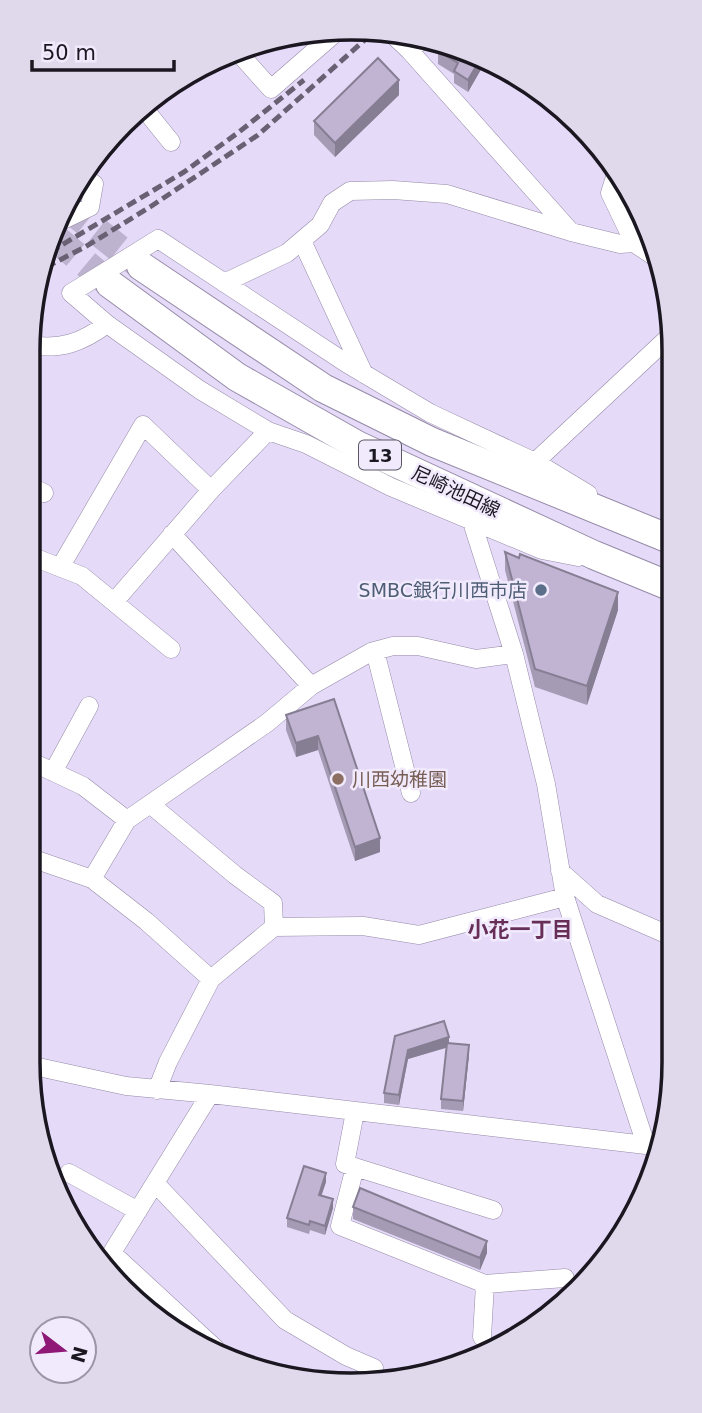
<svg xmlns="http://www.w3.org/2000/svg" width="702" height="1413" viewBox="0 0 702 1413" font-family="'DejaVu Sans','Noto Sans JP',sans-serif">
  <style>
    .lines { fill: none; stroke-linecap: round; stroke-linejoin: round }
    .primary-tunnel { stroke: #bdb3ce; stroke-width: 28; stroke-dasharray: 28 14; stroke-linecap: butt }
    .street-casing { stroke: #958aa7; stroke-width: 19 }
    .primary-casing { stroke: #958aa7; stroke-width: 30 }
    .street { stroke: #fff; stroke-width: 18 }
    .primary { stroke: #fff; stroke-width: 28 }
    .rail { stroke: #686173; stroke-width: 5; stroke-dasharray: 10 5; stroke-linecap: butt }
    .wall { fill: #a59bb5 }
    .shaded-wall { fill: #867e93 }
    .building { fill: #c0b4d2; stroke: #867e93; stroke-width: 2 }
    .service-dot { fill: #5c6f8a; stroke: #f1eafd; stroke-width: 2.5 }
    .education-dot { fill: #8d6e63; stroke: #f1eafd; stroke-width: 2.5 }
    .labels { text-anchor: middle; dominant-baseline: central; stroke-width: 5; stroke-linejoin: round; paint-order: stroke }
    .shield { fill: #f1eafd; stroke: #5b5663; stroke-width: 2 }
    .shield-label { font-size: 18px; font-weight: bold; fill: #1b1721 }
    .street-label { font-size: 19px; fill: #1b1721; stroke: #f1eafd }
    .service-label { font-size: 19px; fill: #4e5e75; stroke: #f1eafd; text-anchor: end }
    .education-label { font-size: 19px; fill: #785e54; stroke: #f1eafd; text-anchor: start }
    .neighbourhood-label { font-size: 21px; font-weight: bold; fill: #672e58; stroke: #f1eafd }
    .rim { fill: none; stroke: #1b1721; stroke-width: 3.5 }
  </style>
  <rect width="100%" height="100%" fill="#e6daf9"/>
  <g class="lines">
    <path class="primary-tunnel" d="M64,205L141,266
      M54,237L110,284"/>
    <defs>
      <path id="street" d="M392,34L409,50
        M420,42L409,50L571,232L620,244L634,243
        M237,51L271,89L334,34
        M142,106L171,142
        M617,171L610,193L634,243L658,259
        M57,223L90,207L94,184L85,177
        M302,241L364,374
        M224,283L287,253L320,225L332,203L350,191L393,190L447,194L571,232
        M29,345C61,350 81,343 107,324
        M535,462L671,335
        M29,486L44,493
        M471,519L514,654L546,784L565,897L646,1145H657
        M172,534L311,686
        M28,555L82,576L171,649
        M578,557L542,550L391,487L306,444L268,431L200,390L107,324L71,293L158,239L346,363L430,413L535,462L588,494
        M61,566L143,425L211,490
        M114,602L211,490L268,431
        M375,651L411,793
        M28,760L83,786L127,820
        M53,772L89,706
        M150,804L235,875L273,903L274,927
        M28,857L92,879L146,921L211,979
        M560,871L597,904L673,937
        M92,879L127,820L267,723L311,686L371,652L393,646H418L476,659L514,654
        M29,1065L126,1086L210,1094L646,1145
        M157,1090L168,1062L211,979L274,927L363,926L419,935L565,897
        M355,1112L345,1164L493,1210
        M355,1167L340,1226L485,1284L565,1278
        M69,1173L138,1211
        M155,1183L285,1320L346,1356L374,1368
        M112,1253L215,1348
        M103,1267L210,1094
        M482,1337L485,1284"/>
      <path id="primary" d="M141,266L323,388L432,442L672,540
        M110,284L237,377L357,445L594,555L672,587"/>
    </defs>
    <use href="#street" class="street-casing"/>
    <use href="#primary" class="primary-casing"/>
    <use href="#street" class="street"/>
    <use href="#primary" class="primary"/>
    <path class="rail" d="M50,252L184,172L239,132L304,80
      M46,267L85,247L150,207L258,135L376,30"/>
  </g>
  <path class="wall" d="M440,47L487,59L468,92L454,83V74L438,64V51Z
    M399,95L335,157L314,135V121Z
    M505,552L618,610L587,705L535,687L505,570Z
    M334,699L380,852L355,861L318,750L296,757L286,730V715Z
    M395,1036L449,1043L469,1055L463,1111L441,1109V1099L447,1047L408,1059L399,1105L384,1103V1093Z
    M326,1182L321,1195L333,1208L325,1235L310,1230L309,1234L287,1227V1218Z
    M353,1207L487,1253L480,1270L353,1219Z"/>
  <path class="shaded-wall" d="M481,58L487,59L468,92V80Z
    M399,80V95L335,157V143Z
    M618,592V610L587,705V686Z
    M318,736V750L296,757V743Z
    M380,838V852L355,861V847Z
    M449,1037V1047L408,1059L399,1105V1095L408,1050Z
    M469,1045V1055L463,1111V1101Z
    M326,1173V1182L319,1203V1195Z
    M333,1199V1208L325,1235V1226Z
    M487,1241V1253L480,1270V1258Z"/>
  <path class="building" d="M440,47L481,58L468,80L454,71L458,63L438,51Z
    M378,58L399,80L335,143L314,121Z
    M505,552L519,558L520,554L618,592L587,686L535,669Z
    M334,699L380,838L355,847L318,736L296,743L286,715Z
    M444,1021L449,1037L408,1050L399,1095L384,1093L395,1036Z
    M447,1043L469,1045L463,1101L441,1099Z
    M304,1166L326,1173L319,1195L333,1199L325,1226L310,1221L309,1225L287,1218Z
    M360,1188L487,1241L480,1258L353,1207Z"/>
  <circle class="service-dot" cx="541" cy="590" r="7"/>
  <circle class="education-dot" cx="338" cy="779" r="7"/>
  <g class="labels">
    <rect class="shield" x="359" y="440.5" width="42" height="29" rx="5"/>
    <g class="shield-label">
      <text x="380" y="455">13</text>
    </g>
    <g class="street-label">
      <text transform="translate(456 491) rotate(25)">尼崎池田線</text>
    </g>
    <g class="service-label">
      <text x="527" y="590">SMBC銀行川西市店</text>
    </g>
    <g class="education-label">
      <text x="352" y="779">川西幼稚園</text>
    </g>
    <g class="neighbourhood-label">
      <text x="520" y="930">小花一丁目</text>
    </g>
  </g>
  <path d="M0 0H702V1413H0ZM351 40H351A311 311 0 0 1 662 351V1062A311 311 0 0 1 351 1373H351A311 311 0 0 1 40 1062V351A311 311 0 0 1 351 40Z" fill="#e0d9eb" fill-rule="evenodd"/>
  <path class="rim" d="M351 40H351A311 311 0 0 1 662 351V1062A311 311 0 0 1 351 1373H351A311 311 0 0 1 40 1062V351A311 311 0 0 1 351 40Z"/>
  <g transform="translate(63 1350) rotate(106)"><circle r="33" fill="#f1eafd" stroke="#9b96a5" stroke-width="2"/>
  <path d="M0-5L12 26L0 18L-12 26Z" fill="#8f1877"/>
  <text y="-10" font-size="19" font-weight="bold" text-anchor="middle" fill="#1b1721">N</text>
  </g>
  <path d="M32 60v10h142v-10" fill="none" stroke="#1b1721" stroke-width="3.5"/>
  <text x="42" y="60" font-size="21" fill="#1b1721" stroke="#f1eafd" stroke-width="5" paint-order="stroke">50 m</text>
</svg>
